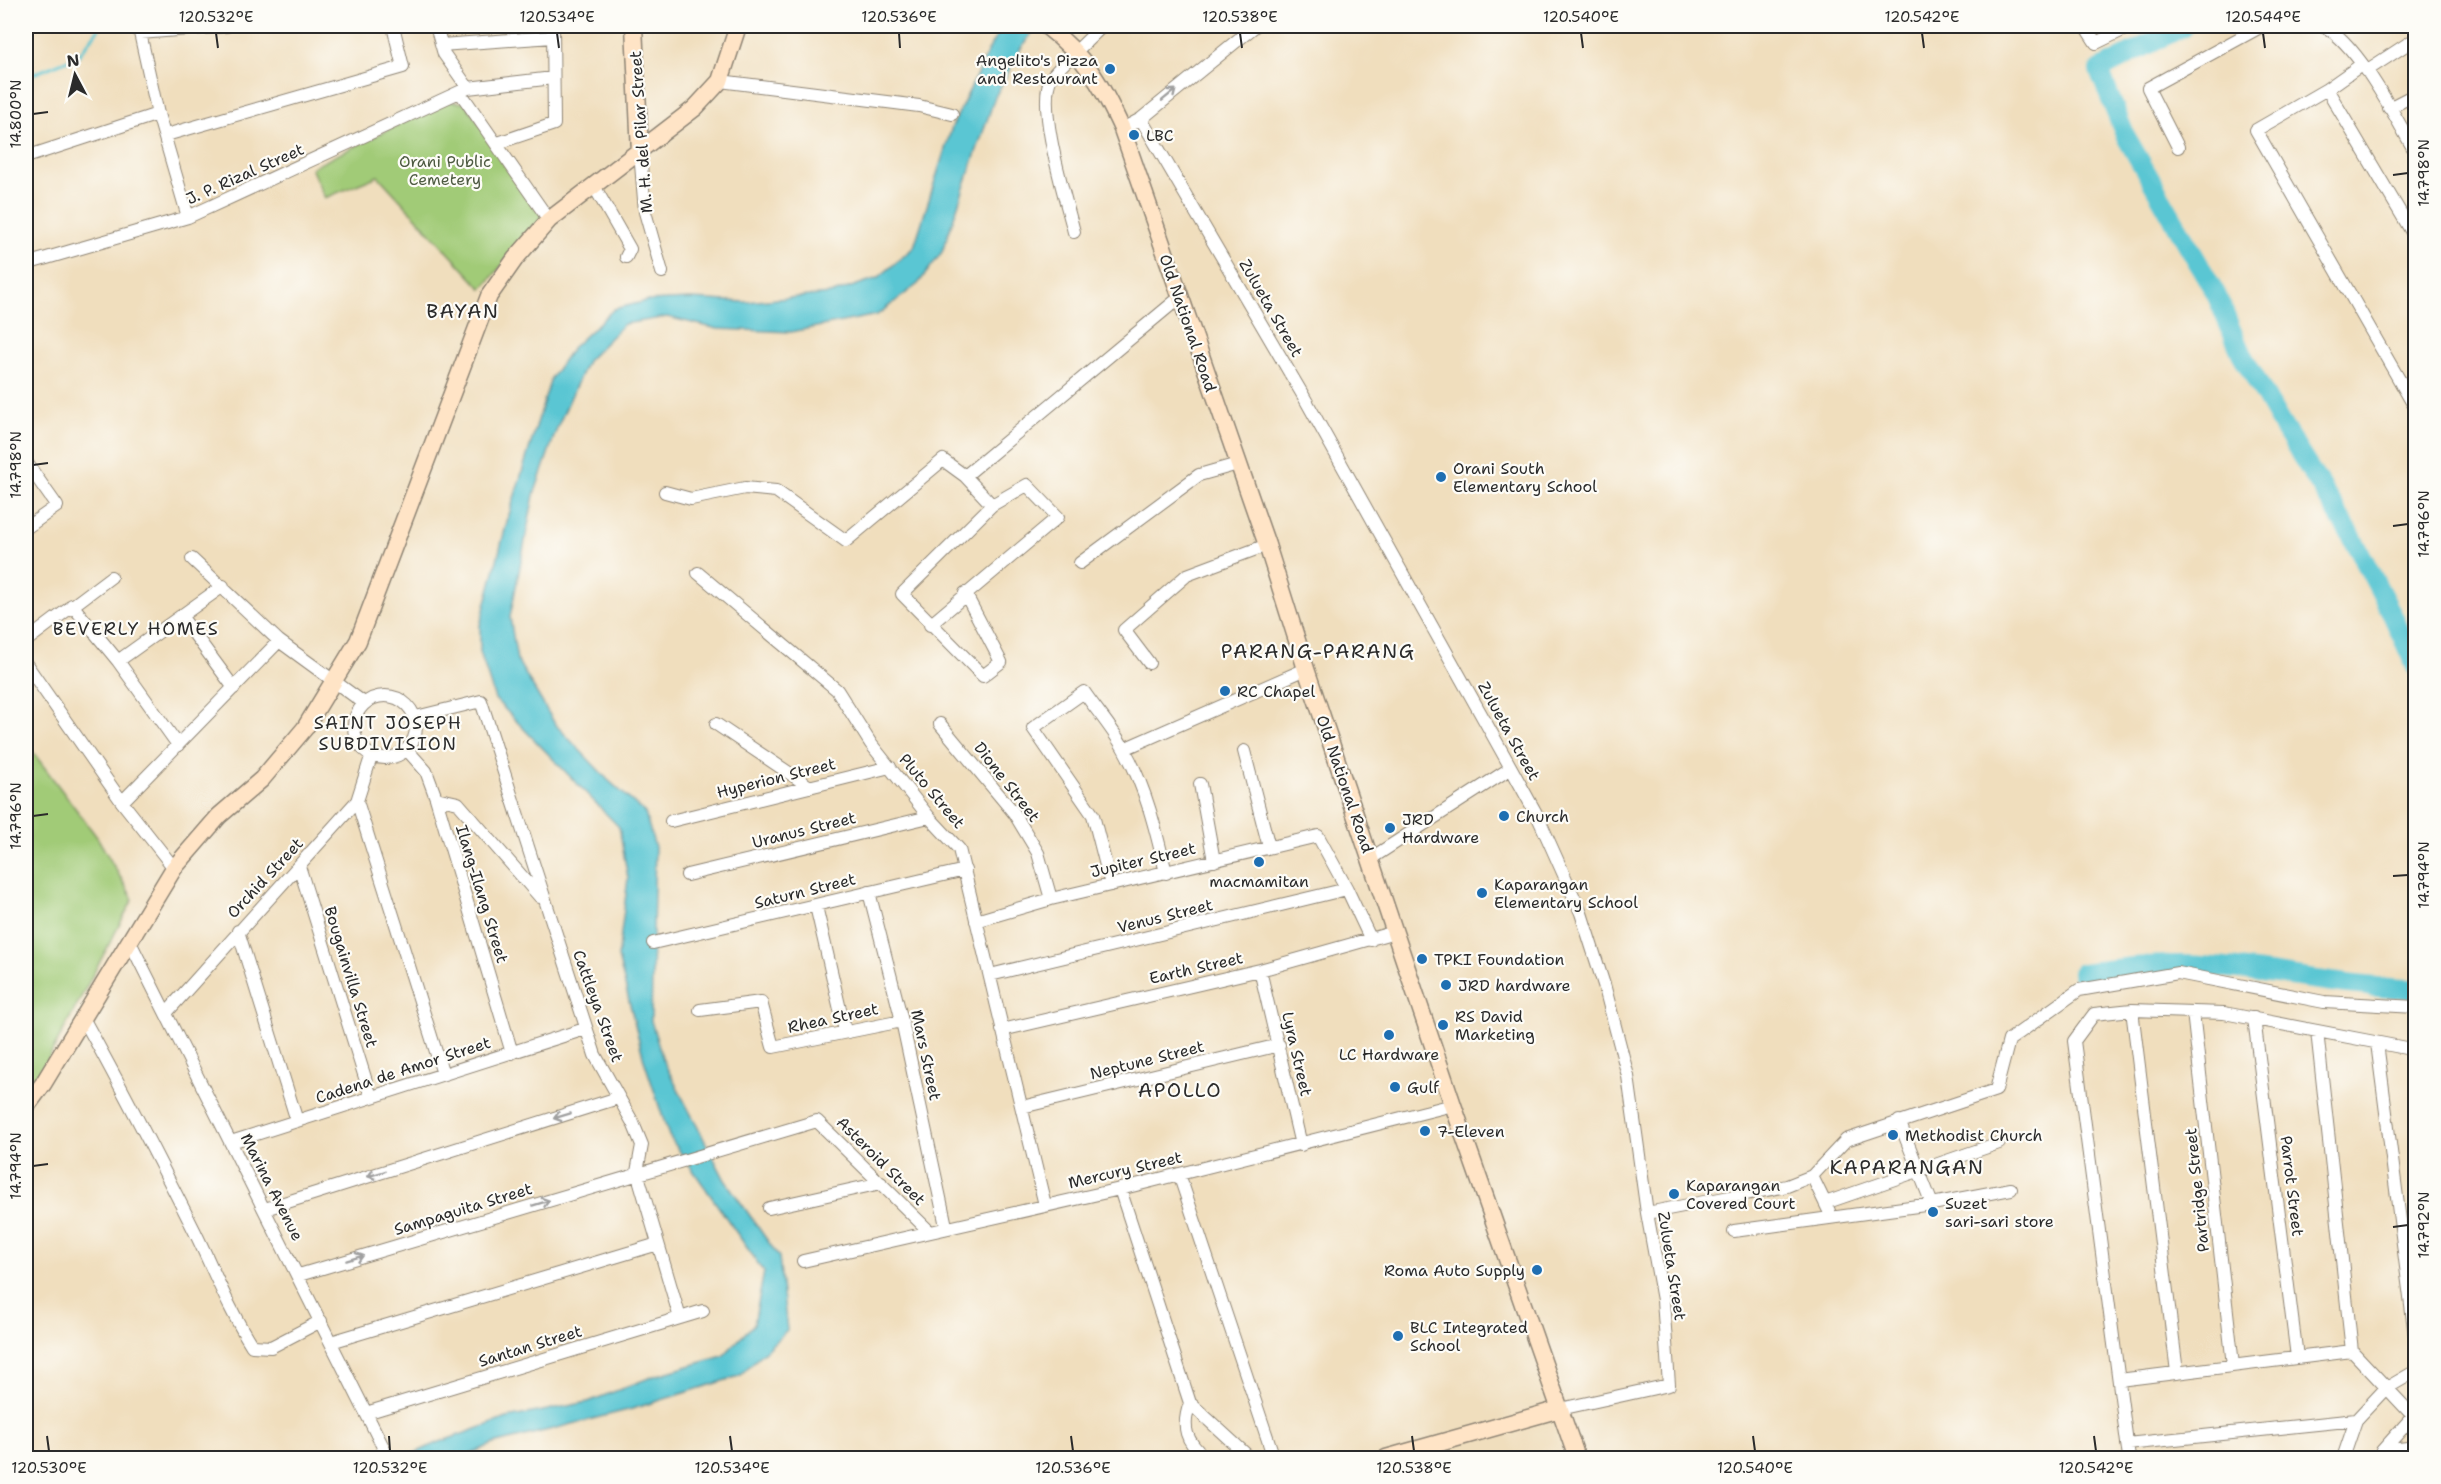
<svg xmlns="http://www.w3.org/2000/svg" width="2441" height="1484" viewBox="0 0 2441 1484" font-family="'Shantell Sans',sans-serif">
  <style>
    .green { fill: #a1cb77; stroke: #667b51; stroke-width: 1.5 }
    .water { fill: #5ac6d3; stroke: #42787f; stroke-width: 1.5 }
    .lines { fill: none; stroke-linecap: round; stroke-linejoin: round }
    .stream { stroke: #5ac6d3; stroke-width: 3 }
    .river { stroke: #5ac6d3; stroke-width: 20 }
    .street-casing { stroke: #8e8474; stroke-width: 14 }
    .secondary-casing { stroke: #8e8474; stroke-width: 19 }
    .street { stroke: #fff; stroke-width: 12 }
    .secondary { stroke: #ffe4c6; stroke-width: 16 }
    .oneway { stroke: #a0a0a0 }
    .ticks { fill: none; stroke: #2b2b2b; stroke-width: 2 }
    .poi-dot { fill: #1f6fb2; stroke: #fdfcf7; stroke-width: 2 }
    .labels { text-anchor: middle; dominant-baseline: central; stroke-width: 4.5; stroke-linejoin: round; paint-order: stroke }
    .poi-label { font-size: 16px; fill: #2b2b2b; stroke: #fdfcf7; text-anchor: start }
    .street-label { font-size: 16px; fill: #2b2b2b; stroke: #fdfcf7 }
    .park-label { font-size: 16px; fill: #4e5b42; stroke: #fdfcf7 }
    .neighbourhood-label { font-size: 18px; letter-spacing: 1.5px; fill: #2b2b2b; stroke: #fdfcf7 }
    .quarter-label { font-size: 20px; letter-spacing: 1.5px; fill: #2b2b2b; stroke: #fdfcf7 }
    .neatline { fill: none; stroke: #2b2b2b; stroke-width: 2 }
    .ticks-label { font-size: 15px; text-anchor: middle; fill: #2b2b2b }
  </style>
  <rect width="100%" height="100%" fill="#fdfcf7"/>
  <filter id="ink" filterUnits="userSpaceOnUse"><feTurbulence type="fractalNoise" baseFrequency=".0167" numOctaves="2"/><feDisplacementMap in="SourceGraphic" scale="12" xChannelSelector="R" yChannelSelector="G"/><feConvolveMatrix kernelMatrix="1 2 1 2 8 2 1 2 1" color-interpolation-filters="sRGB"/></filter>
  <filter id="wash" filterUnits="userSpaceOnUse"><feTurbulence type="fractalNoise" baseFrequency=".008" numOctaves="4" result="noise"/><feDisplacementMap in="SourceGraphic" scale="24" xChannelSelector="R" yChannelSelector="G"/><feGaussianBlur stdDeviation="1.35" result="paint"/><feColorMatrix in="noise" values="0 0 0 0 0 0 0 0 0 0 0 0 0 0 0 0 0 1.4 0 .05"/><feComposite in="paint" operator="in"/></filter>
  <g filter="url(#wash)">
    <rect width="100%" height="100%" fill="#f0debd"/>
    <path class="green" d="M446,101L465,103L543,217L482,289L378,176L325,198L311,168Z
      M26,743L97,837L133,899L44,1067L26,1089Z"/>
    <path class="water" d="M1004,26H1037L1021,48L995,97L942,252L918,284L877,315L791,332L718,329L667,317L624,324L587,361L557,428L534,495L510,617L517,660L555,724L608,780L645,813L655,847L651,1021L663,1060L725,1180L779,1257L787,1330L739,1376L632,1409L493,1444L461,1458H404L437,1443L507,1418L588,1402L654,1376L723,1356L754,1324L764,1272L669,1136L644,1060L618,957L628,878L619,827L495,699L480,652V625L508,518L551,378L572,348L614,309L647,301L691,299L746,302L830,294L878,278L914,247L952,127L992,43Z"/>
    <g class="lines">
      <path class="stream" d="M26,77L78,56L101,26"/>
      <path class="river" d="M2184,26L2099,70L2125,135L2216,294L2241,353L2279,420L2351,535L2391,612L2416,667
        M2082,973C2116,968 2148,964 2183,965C2261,967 2337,988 2416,989"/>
    </g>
  </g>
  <g filter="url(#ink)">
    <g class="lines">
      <defs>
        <path id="street" d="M436,26L444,54L468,88
          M2085,26L2096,43L2131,26
          M2324,26C2359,45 2395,117 2416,153
          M441,45L553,37
          M2361,65L2327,89L2416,239
          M2366,71L2415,39
          M720,81L919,106L952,114
          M2327,89L2256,130L2416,409
          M460,92L549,220
          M2389,108L2416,94
          M1141,119L1304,397L1511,768L1538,817L1581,913L1605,988L1628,1076L1647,1213L1663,1300L1669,1385L1560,1409
          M1122,129L1141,119L1255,26
          M166,135L403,67L393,26
          M498,143L554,124L553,26
          M2178,147L2148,88L2262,26
          M640,152L645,212L662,272
          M26,157L158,114
          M594,186L630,249L626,257
          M188,217L158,114L140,33L227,26
          M1074,232C1066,200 1036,106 1051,78C1056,69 1092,37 1102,26
          M26,264L188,217L468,88L553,78
          M26,462L57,506L26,528
          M965,476L992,505
          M665,492L691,499L745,488L776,491L846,541L943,460L965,476L1179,298
          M192,559L279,641L364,703
          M1080,563L1199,475L1238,464
          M698,573L837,690L871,744L929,817L959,849L1045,1205
          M72,605L118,661L178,745
          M181,616L234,688
          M930,625L1058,517L1027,485L992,505L902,594L983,676L1001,662L965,593
          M26,641L111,577
          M118,661L223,586
          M1149,663L1124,630L1187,575L1267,545
          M26,664L122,802L174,868
          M354 727a31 31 0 1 1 62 0a31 31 0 1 1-62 0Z
          M416,717L481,701L595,1055L633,1123L642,1145L637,1172L680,1318
          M716,724L810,787
          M940,724L1014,813L1038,853L1051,899
          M1124,749L1306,669
          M408,751L426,771L436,798L512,1053
          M1244,751L1269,847
          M1200,784L1214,861
          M436,798L458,803L540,897
          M357,801L443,1074
          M122,802L279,641
          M671,821L890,767
          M1370,859L1511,768
          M299,866L371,1097
          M687,875L929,817
          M1111,885L1093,815L1033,728L1084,692C1097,711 1113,729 1124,749C1146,788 1156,830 1166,873
          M869,892L902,1021L946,1226
          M816,906L845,1031
          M976,921L1051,899L1318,836L1347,889L1371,940
          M238,931L297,1121
          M129,940L384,1449
          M653,943L965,870
          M1260,970L1301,1145
          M990,975L1347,889
          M700,1010L761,1002L773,1047L902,1021
          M2132,1010L2177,1372
          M167,1012L357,801L371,757
          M2193,1012L2233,1365
          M83,1018C122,1088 159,1160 195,1232C214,1271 229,1310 252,1346L271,1347L321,1321
          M2254,1018L2297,1357
          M1002,1030L1260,970L1395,932
          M2317,1031L2352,1351
          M2377,1043L2416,1344
          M1022,1107L1279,1045
          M1899,1121L1932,1204
          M231,1142L585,1029
          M1179,1174L1274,1458
          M1812,1176L1829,1211
          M1120,1189L1190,1403L1250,1458
          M1825,1203L1999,1143
          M769,1208L881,1183
          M265,1209L618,1098
          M1647,1213L1787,1186L1812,1176L1846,1140L1996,1090L2009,1040L2079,990L2178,973L2324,1002L2416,1007
          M1734,1231L1932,1204L2011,1189
          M803,1261L1120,1189L1453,1105
          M299,1275L817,1121L929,1231
          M331,1342L658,1244
          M2119,1380L2352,1351L2416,1419
          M1190,1403C1181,1428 1186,1441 1205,1458
          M366,1413L703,1311
          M2127,1444L2356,1420
          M2382,1451L2416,1447
          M2129,1458L2074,1041L2094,1014L2132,1010L2224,1013L2416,1050
          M2343,1458L2356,1420L2385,1389L2416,1371
          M2379,1458L2382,1451L2416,1413"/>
        <path id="secondary" d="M634,26L640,152
          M1046,26C1085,56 1102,85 1122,129L1267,545L1306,669L1453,1105L1577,1458
          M26,1107L43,1084L174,868L219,816L262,779L305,728L358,641L489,296L515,259L549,220L695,108L720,81L738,26
          M1386,1458L1560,1409"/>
      </defs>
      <use href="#street" class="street-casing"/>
      <use href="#secondary" class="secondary-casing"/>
      <use href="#street" class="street"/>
      <use href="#secondary" class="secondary"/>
    </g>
    <defs><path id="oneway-shaft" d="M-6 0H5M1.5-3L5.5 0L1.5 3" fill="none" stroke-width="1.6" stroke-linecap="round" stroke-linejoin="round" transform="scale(1.5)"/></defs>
    <g class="oneway">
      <use href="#oneway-shaft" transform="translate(1169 95) rotate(-39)"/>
      <use href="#oneway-shaft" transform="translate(562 1116) rotate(163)"/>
      <use href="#oneway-shaft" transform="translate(376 1174) rotate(163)"/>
      <use href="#oneway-shaft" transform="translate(541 1203) rotate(-17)"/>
      <use href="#oneway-shaft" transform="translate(355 1258) rotate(-17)"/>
    </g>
  </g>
  <path class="ticks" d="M216,33L218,48M557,33L559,48M899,33L900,48M1240,33L1242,48M1581,33L1583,48M1922,33L1924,48M2263,33L2265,48M33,114L48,112M2393,175L2408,173M33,465L48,463M2393,526L2408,524M33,816L48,814M2393,876L2408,875M33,1166L48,1164M2393,1227L2408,1225M47,1436L49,1451M389,1436L390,1451M730,1436L732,1451M1071,1436L1073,1451M1412,1436L1414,1451M1753,1436L1755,1451M2094,1436L2096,1451"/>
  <g class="poi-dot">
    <circle cx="1110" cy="69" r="6"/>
    <circle cx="1134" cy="135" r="6"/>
    <circle cx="1441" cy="477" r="6"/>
    <circle cx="1225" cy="691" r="6"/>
    <circle cx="1504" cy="816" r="6"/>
    <circle cx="1390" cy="828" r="6"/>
    <circle cx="1259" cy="862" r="6"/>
    <circle cx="1482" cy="893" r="6"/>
    <circle cx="1422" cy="959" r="6"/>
    <circle cx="1446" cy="985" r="6"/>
    <circle cx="1443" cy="1025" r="6"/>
    <circle cx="1389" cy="1035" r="6"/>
    <circle cx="1395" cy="1087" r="6"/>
    <circle cx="1425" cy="1131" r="6"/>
    <circle cx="1893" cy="1135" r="6"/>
    <circle cx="1674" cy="1194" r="6"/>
    <circle cx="1933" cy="1212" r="6"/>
    <circle cx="1537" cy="1270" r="6"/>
    <circle cx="1398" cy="1336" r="6"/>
  </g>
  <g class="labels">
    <g class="poi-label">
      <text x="1098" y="60" text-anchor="end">Angelito's Pizza<tspan x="1098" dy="18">and Restaurant</tspan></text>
      <text x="1146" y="135">LBC</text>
      <text x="1453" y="468">Orani South<tspan x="1453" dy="18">Elementary School</tspan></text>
      <text x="1237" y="691">RC Chapel</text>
      <text x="1516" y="816">Church</text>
      <text x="1402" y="819">JRD<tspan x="1402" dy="18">Hardware</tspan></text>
      <text x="1259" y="881" text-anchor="middle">macmamitan</text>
      <text x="1494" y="884">Kaparangan<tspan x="1494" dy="18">Elementary School</tspan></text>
      <text x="1434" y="959">TPKI Foundation</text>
      <text x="1458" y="985">JRD hardware</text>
      <text x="1455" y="1016">RS David<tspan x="1455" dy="18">Marketing</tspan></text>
      <text x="1389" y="1054" text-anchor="middle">LC Hardware</text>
      <text x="1407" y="1087">Gulf</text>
      <text x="1437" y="1131">7-Eleven</text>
      <text x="1905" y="1135">Methodist Church</text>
      <text x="1686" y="1185">Kaparangan<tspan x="1686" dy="18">Covered Court</tspan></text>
      <text x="1945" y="1203">Suzet<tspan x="1945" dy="18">sari-sari store</tspan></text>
      <text x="1525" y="1270" text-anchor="end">Roma Auto Supply</text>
      <text x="1410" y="1327">BLC Integrated<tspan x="1410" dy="18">School</tspan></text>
    </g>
    <g class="street-label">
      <text transform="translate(641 132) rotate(-94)">M. H. del Pilar Street</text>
      <text transform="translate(245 174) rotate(-24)">J. P. Rizal Street</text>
      <text transform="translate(1271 308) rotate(60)">Zulueta Street</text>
      <text transform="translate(1188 323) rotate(71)">Old National Road</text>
      <text transform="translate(1509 731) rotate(61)">Zulueta Street</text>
      <text transform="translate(776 778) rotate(-14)">Hyperion Street</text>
      <text transform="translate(1007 782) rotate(52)">Dione Street</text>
      <text transform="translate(1345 784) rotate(71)">Old National Road</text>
      <text transform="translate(932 791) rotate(50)">Pluto Street</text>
      <text transform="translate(804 830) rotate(-14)">Uranus Street</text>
      <text transform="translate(1143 860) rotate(-13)">Jupiter Street</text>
      <text transform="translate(265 878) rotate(-47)">Orchid Street</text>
      <text transform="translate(805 891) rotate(-14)">Saturn Street</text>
      <text transform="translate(482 894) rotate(73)">Ilang-Ilang Street</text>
      <text transform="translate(1165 916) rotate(-14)">Venus Street</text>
      <text transform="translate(1196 968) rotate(-13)">Earth Street</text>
      <text transform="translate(351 977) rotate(73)">Bougainvilla Street</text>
      <text transform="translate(598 1006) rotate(70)">Cattleya Street</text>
      <text transform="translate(833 1018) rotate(-12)">Rhea Street</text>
      <text transform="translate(1297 1054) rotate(77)">Lyra Street</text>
      <text transform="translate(926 1055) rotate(78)">Mars Street</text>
      <text transform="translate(1147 1060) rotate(-14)">Neptune Street</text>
      <text transform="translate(403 1070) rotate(-18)">Cadena de Amor Street</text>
      <text transform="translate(881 1161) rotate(45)">Asteroid Street</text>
      <text transform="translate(1125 1170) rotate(-13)">Mercury Street</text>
      <text transform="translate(2292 1186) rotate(83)">Parrot Street</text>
      <text transform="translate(272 1187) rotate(63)">Marina Avenue</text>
      <text transform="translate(2197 1190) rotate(-96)">Partridge Street</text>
      <text transform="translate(463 1209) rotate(-17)">Sampaguita Street</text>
      <text transform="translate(1672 1266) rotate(81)">Zulueta Street</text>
      <text transform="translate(530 1346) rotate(-17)">Santan Street</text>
    </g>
    <g class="park-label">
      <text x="445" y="161">Orani Public<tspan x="445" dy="18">Cemetery</tspan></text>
    </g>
    <g class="neighbourhood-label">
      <text x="136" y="629">BEVERLY HOMES</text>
      <text x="388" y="723">SAINT JOSEPH<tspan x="388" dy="21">SUBDIVISION</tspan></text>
    </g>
    <g class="quarter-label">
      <text x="463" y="311">BAYAN</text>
      <text x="1318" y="651">PARANG-PARANG</text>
      <text x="1180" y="1090">APOLLO</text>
      <text x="1907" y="1167">KAPARANGAN</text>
    </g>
  </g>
  <rect width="2441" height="1484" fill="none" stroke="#fdfcf7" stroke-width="66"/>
  <g transform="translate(75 75) rotate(353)" stroke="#fdfcf7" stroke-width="4.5" paint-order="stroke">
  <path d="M0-4.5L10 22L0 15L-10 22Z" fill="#2b2b2b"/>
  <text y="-9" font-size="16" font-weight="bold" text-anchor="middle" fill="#2b2b2b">N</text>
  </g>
  <rect x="33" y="33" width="2375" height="1418" class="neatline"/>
  <g class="ticks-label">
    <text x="216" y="22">120.532°E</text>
    <text x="557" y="22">120.534°E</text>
    <text x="899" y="22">120.536°E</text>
    <text x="1240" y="22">120.538°E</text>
    <text x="1581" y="22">120.540°E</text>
    <text x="1922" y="22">120.542°E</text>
    <text x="2263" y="22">120.544°E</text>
    <text transform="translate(16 114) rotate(-90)" y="5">14.800°N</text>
    <text transform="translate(2424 173) rotate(-90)" y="5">14.798°N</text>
    <text transform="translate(16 465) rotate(-90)" y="5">14.798°N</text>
    <text transform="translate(2424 524) rotate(-90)" y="5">14.796°N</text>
    <text transform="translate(16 816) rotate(-90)" y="5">14.796°N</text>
    <text transform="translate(2424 875) rotate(-90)" y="5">14.794°N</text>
    <text transform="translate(16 1166) rotate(-90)" y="5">14.794°N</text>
    <text transform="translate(2424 1225) rotate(-90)" y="5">14.792°N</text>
    <text x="49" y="1473">120.530°E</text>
    <text x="390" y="1473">120.532°E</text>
    <text x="732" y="1473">120.534°E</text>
    <text x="1073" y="1473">120.536°E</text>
    <text x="1414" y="1473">120.538°E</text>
    <text x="1755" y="1473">120.540°E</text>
    <text x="2096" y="1473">120.542°E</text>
  </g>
</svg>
